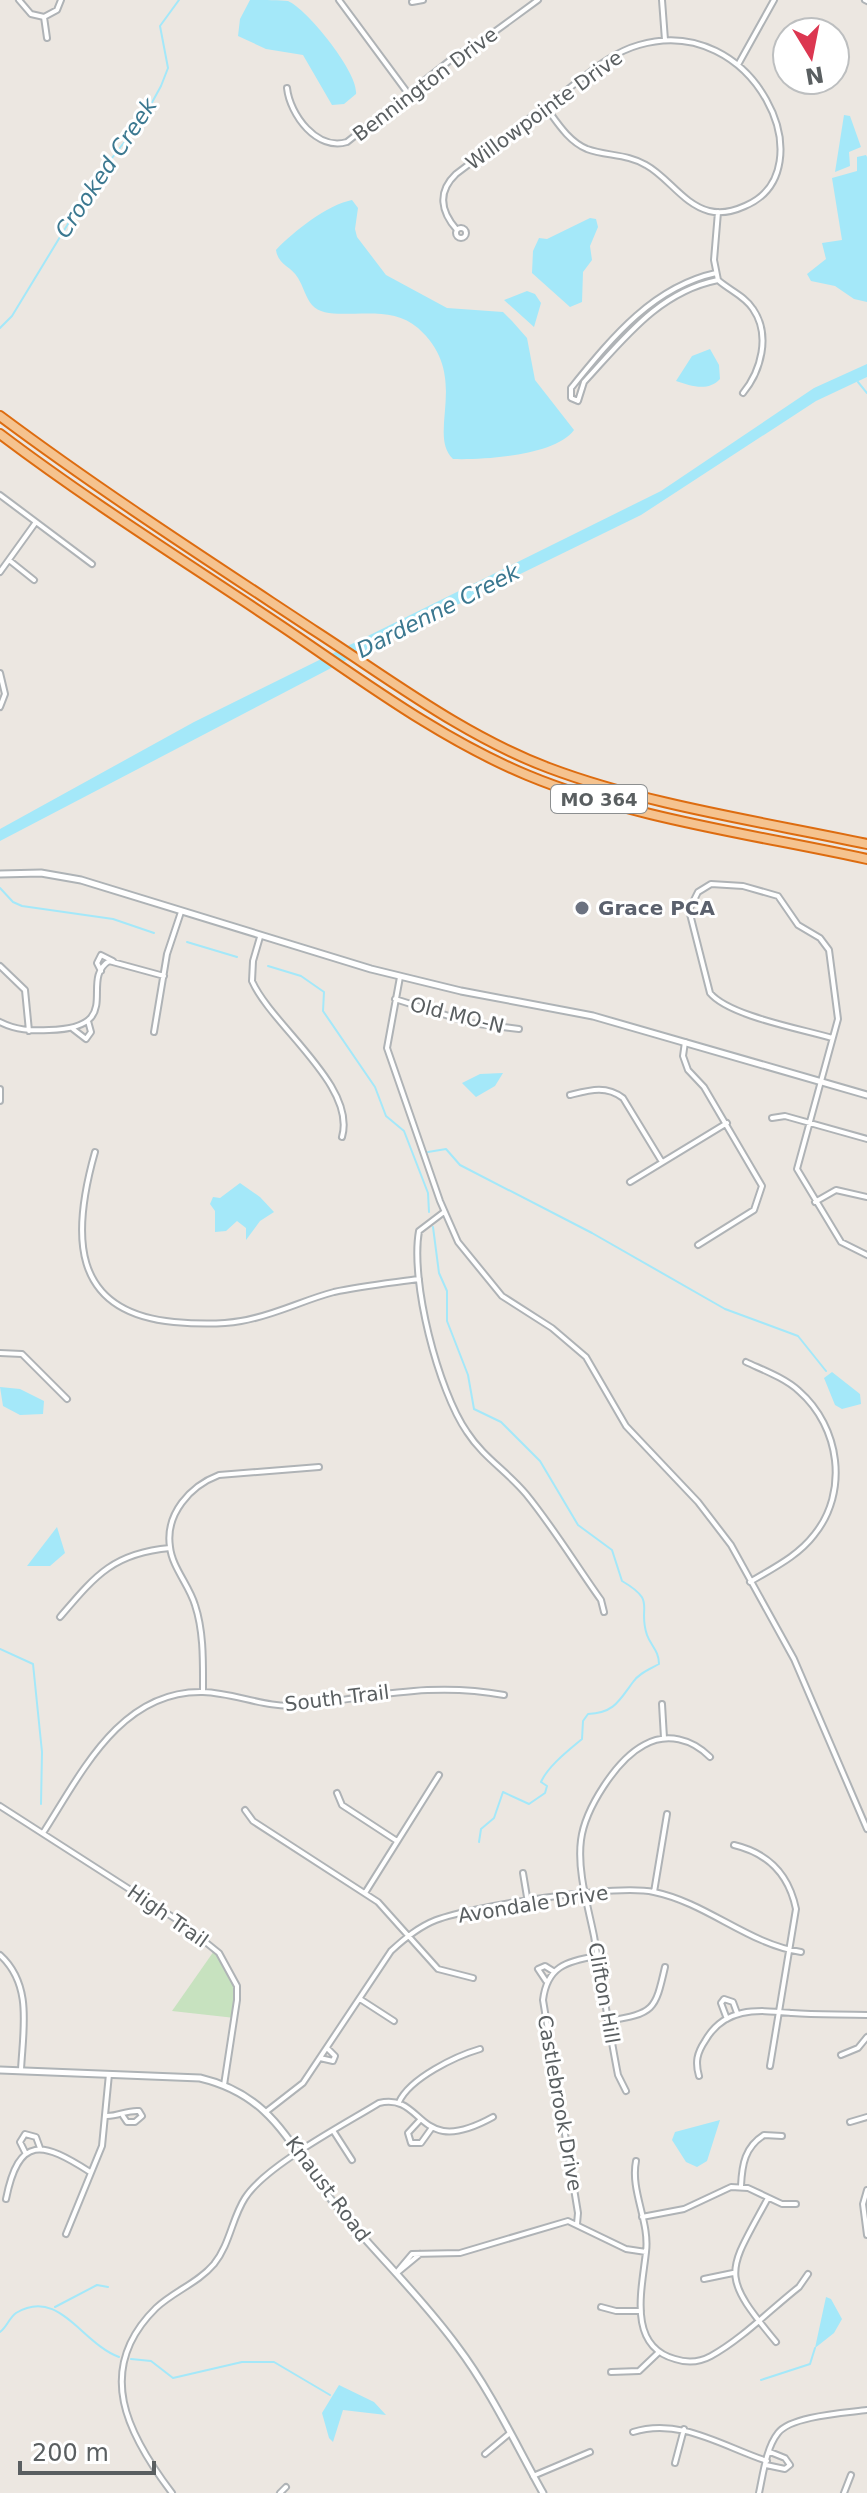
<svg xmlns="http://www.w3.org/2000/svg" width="867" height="2493" viewBox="0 0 867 2493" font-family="'DejaVu Sans',sans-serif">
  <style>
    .green { fill: #c7e2bf }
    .water { fill: #a4e8f9 }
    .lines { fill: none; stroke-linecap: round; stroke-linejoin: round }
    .stream { stroke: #a4e8f9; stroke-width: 2 }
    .street-casing { stroke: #afb3b6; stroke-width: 8 }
    .secondary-casing { stroke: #aeb3b6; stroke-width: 9 }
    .highway-casing { stroke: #dd6c10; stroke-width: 12 }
    .street { stroke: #fff; stroke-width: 4 }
    .secondary { stroke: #fff; stroke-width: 5 }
    .highway { stroke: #f5c38f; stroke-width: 8 }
    .worship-dot { fill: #6b7280; stroke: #fff; stroke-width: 3 }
    .labels { text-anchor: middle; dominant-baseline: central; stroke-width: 6; stroke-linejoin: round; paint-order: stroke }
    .shield { fill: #fff; stroke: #8c8f90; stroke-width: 2 }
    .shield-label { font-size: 18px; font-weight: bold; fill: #5a5f61 }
    .street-label { font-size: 20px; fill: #5a5f61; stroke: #fff }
    .worship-label { font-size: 20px; font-weight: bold; fill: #5b616d; stroke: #fff; text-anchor: start }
    .water-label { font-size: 22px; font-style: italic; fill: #3b7890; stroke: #fff }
  </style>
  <rect width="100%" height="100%" fill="#ece7e1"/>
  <path class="green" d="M214,1951L235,1987V2018L172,2011Z"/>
  <path class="water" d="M250,0C260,0 279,0 288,1C307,9 359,73 356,94L344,104L332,105L303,55L266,49L238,36L240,19Z
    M844,115L850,116L861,147L849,152L850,166L835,172Z
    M866,155L867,157V302L854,299L835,286L811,281L807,274L826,259L822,243L842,240L832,178L857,171V157Z
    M352,200L358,208L355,229L357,237L386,275L447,308L503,312L512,321L527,338L535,380L574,430C555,456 483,460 453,459C426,433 472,376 418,328C386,299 330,326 312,305C306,298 303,286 298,278C291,266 278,265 276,250C294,231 327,205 352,200Z
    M590,218L596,219L598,227L590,246L592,260L583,272L582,302L570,307L532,273L533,251L539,238L547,239Z
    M527,291L535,294L541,303L534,327L504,300Z
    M710,349L719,365L720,379C708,392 691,386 676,381L692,356Z
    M867,364V377L816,401L641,515L383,641L0,841V829L194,722L661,491L814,388Z
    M503,1073L495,1086L476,1097L462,1083L480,1074Z
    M240,1183L260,1197L274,1212L260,1221L246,1240V1228L237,1221L226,1231L215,1232V1211L210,1204L213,1197L220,1198Z
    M832,1372L860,1394L861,1404L842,1409L835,1405L824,1378Z
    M0,1387L20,1389L44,1401L43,1414L20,1415L3,1406Z
    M57,1527L65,1553L50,1566H27Z
    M720,2120L707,2161L697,2167L686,2162L672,2140L675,2132Z
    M826,2297L831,2299L842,2319L834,2333L815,2348Z
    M339,2385L374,2402L386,2415L343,2410L333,2442L329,2438L322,2413Z"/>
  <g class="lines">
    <path class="stream" d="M0,328L12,316L94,181L144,117L161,86L168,68L160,26L179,0
      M858,382L867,393
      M0,888L13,902L22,906L113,919L154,933
      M187,942L237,957
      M268,966L301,976L324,992L323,1011L375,1087L386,1116L404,1131L428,1193L429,1212
      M428,1152L446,1149L460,1165L592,1233L725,1309L798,1336L826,1371
      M433,1227L439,1273L447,1291V1321L468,1375L474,1409L501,1422L540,1461L578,1525L612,1550L622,1581C658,1602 637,1606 647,1635C651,1646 659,1651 659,1664C650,1669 639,1673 633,1682C619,1701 614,1713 588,1714L583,1721L582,1739C569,1750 548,1766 541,1782L547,1786L545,1793L529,1804L503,1792L494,1818L481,1829L479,1842
      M0,1649L33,1664L42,1752L41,1804
      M55,2307L97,2285L108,2287
      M0,2332C7,2327 9,2318 16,2313C59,2287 81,2343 119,2357
      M131,2359L151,2361L173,2378L242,2362H274L330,2395
      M761,2380L810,2364L815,2348"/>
    <defs>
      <path id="street" d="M19,0L31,14L44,17
        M339,0L407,92
        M662,0L665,40
        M865,0L867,1
        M412,2L423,0
        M44,17L57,10L61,0
        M44,17L47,38
        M739,63L774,0
        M287,88C290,115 317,151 347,142L458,54L475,46L538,0
        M718,212L714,260L718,280C729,290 745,296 753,309C771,335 761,371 743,393
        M456 233a5 5 0 1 1 10 0a5 5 0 1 1-10 0Z
        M457,230C441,212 437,192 456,174C492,147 527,120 563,93C587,75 610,53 639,45C754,11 828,171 745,206C734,211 721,214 709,211C683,204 668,177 646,165C628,154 606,156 587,149C568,141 557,122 545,106
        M716,273C652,287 611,339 571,388V398L578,401L584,382C623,340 658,292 718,280
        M0,495L92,564
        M9,560L34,580
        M0,572L36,522
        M0,673L5,694L0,707
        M260,937L253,961L252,981C272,1026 357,1086 342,1137
        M0,966L25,990L29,1031
        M101,971L97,963L101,955L113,961
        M400,977L387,1048L440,1201L458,1242L502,1296L552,1328L586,1357L626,1426L698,1502L731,1545L794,1659L867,1829
        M395,999L471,1023L519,1029
        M0,1022C16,1030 31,1031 49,1030C127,1028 78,981 109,961L164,976
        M73,1029L86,1039L91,1032L88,1021
        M154,1032L167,954L181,912
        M832,1038C802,1029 729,1016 710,993L689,910L698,892L711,884L743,886L778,896L798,925L820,938L829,950L838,1019L797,1169L841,1242L867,1255
        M685,1042L683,1056L688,1070L704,1087L762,1186L754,1210L698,1245
        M0,1089V1101
        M570,1095C590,1090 606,1085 623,1098L662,1162
        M772,1118L785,1116L867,1139
        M95,1152C72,1233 69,1312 174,1322C196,1324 218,1325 241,1321C273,1316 303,1300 334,1292C362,1286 391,1283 419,1279
        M630,1182L727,1123
        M815,1202L836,1190L867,1197
        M444,1212L419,1231C410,1281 438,1390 467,1432C483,1457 508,1472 526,1494C553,1527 576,1565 601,1600L604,1612
        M0,1353L22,1354L67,1399
        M746,1362C763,1370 785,1378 799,1391C840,1427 849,1492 814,1535C798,1556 773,1568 750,1582
        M60,1617C95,1576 113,1553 170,1548
        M203,1692C203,1663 204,1632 195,1605C189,1585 172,1567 170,1547C165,1514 190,1486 219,1475L319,1467
        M662,1704L664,1738
        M337,1793L342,1805L397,1841
        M0,1806L182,1923L219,1953L237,1986V2000L224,2085
        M245,1810L253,1821L378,1902L438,1969L473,1978
        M43,1833C81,1774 120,1690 203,1692C236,1693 267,1709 299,1705C373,1698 428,1681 504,1695
        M734,1845C768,1853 789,1875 796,1909L770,2066
        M523,1873L528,1903
        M654,1892L667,1814
        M365,1893L439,1775
        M0,1955C33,1985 23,2029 21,2070
        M546,1981L538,1969L545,1966L553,1971
        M360,1999L394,2021
        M727,2019L721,2003L724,1999L733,2002L737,2013
        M608,2021C654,2013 655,2011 665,1967
        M841,2055L858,2048L867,2037
        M320,2058L333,2061L335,2056L327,2048
        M699,2076C695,2062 697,2053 705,2041C725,2006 758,2010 792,2013C817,2015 842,2014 867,2015
        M626,2091L618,2075C609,2029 602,1983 594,1936C588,1906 577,1871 581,1840C585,1809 616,1760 644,1745C667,1732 692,1739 710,1757
        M399,2102C410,2078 456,2056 480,2049
        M267,2111L303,2083L391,1951C404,1939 418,1927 436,1920C473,1906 616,1884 654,1892C707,1903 748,1944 801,1952
        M107,2116C119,2116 127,2110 139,2111L142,2116L135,2122H127L123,2116
        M420,2120L408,2133L411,2143H421L431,2129
        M850,2122L867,2117
        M334,2132L352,2160
        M26,2154L20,2142L25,2134L36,2137L40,2148
        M636,2161C630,2191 650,2222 646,2252C642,2289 627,2346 675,2359C687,2363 700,2362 711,2356C742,2339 771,2309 799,2287L808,2274
        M741,2186C742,2164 745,2147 764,2135L782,2136
        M867,2190L863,2204L867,2235
        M768,2198C727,2274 719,2273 776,2342
        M6,2199C19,2134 43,2142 90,2172
        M642,2217L684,2209L731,2187L748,2188L782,2204H796
        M577,2224L578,2213L543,2000C547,1967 566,1961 597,1956
        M66,2234L102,2146L109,2074
        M396,2273L412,2254L460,2253L568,2221L626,2249L646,2252
        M397,2273L420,2254
        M704,2279L733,2273
        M601,2307L616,2311H641
        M611,2372L639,2371L659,2352
        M633,2432C680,2417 724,2447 767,2461
        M485,2454L510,2433
        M675,2463L684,2429
        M766,2465L785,2469L790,2465L785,2458L770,2452
        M533,2476L590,2452
        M172,2493C128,2435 93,2370 156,2308C174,2291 198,2283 214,2264C230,2244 232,2218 245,2198C265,2166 345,2124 379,2103C426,2092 415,2160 493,2117
        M280,2493L286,2487
        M759,2493C763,2475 766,2448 778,2433C791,2416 845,2413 867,2410
        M844,2493L851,2475"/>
      <path id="secondary" d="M0,874L41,873L81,880L371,969L461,991L593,1016L867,1095
        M0,2070L200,2078C276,2096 290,2149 334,2203C373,2251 420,2295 457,2346C491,2391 515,2443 543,2493"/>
      <path id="highway" d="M0,416C102,492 209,561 315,631C391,680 464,736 549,768C647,805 764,822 867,844
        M0,434C90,502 186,562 280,625C359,678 438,738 527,775C630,818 757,835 867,859"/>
    </defs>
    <use href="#street" class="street-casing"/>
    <use href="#secondary" class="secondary-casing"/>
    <use href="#highway" class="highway-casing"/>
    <use href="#street" class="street"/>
    <use href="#secondary" class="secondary"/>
    <use href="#highway" class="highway"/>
  </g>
  <circle class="worship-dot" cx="582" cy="908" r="8"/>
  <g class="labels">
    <rect class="shield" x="551" y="785" width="96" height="28" rx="6"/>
    <g class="shield-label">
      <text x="599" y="799">MO 364</text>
    </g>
    <g class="street-label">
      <text transform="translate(425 84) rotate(-37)">Bennington Drive</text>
      <text transform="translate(544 110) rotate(-36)">Willowpointe Drive</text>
      <text transform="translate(457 1015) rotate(14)">Old MO-N</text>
      <text transform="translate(337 1698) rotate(-7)">South Trail</text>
      <text transform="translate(533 1904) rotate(-9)">Avondale Drive</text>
      <text transform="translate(168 1916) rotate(35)">High Trail</text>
      <text transform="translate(604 1993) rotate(80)">Clifton Hill</text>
      <text transform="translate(560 2103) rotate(80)">Castlebrook Drive</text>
      <text transform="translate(328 2189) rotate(53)">Knaust Road</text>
    </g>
    <g class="worship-label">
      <text x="598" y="908">Grace PCA</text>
    </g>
    <g class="water-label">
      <text transform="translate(106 168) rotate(-56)">Crooked Creek</text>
      <text transform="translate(438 611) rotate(-27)">Dardenne Creek</text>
    </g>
  </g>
  <g transform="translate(811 56) rotate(170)"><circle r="38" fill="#ffffff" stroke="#bdbfc0" stroke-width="2"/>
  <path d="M0-6L14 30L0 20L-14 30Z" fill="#dc3751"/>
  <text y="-12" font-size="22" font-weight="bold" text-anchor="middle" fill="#5a5f61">N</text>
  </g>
  <path d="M20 2461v12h134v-12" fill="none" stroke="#5a5f61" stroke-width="4"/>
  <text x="32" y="2461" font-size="24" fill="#5a5f61" stroke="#ffffff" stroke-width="6" paint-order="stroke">200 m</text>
</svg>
